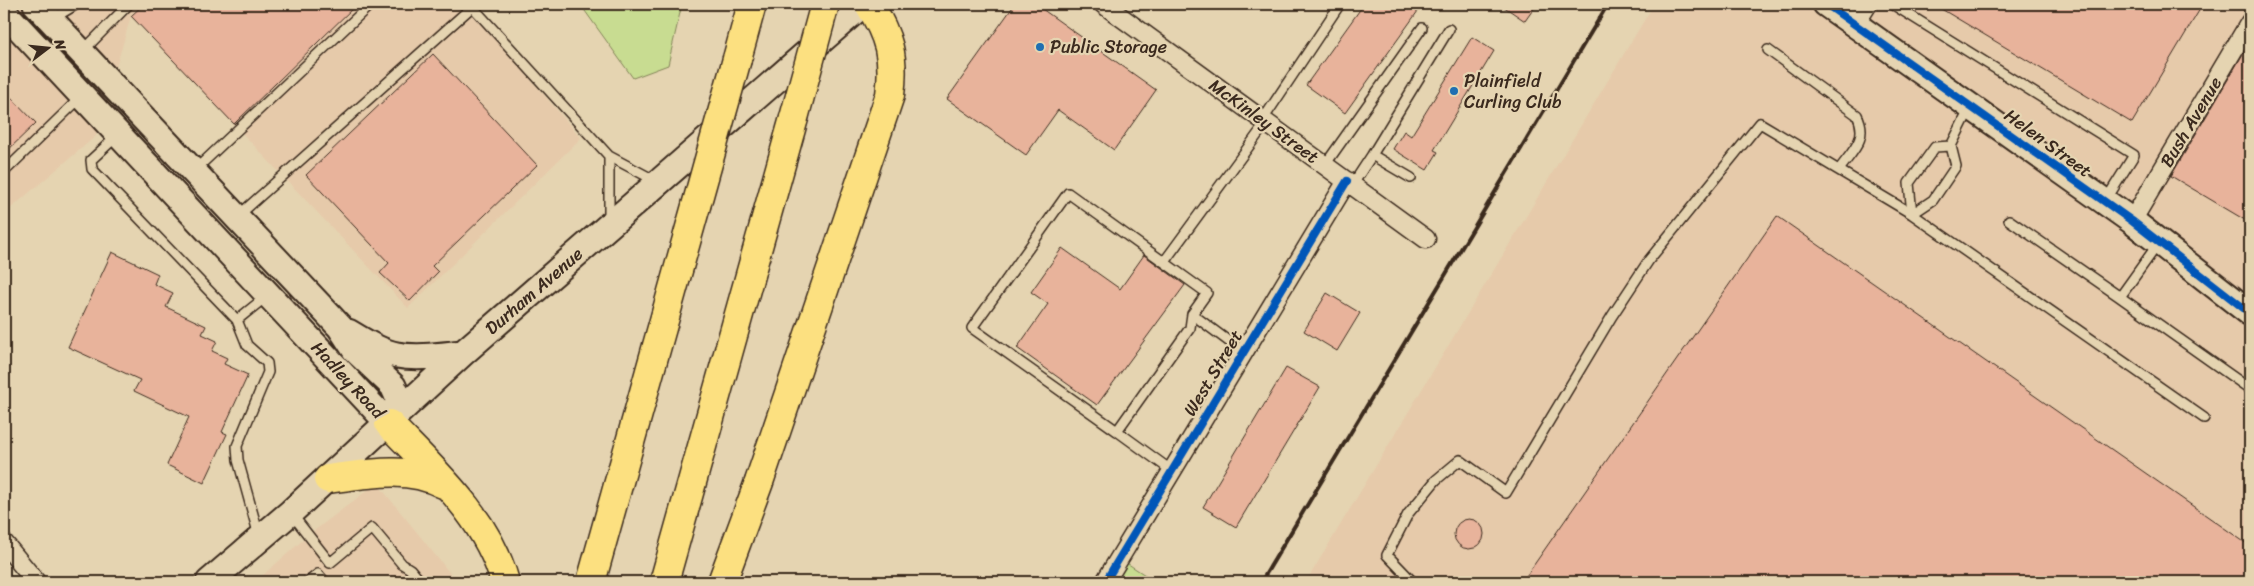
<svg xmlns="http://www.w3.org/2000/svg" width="2254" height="586" viewBox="0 0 2254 586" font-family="Sriracha,sans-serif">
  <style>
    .built { fill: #e6caaa }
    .green { fill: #c8dc91; stroke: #828358 }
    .building { fill: #e8b39b; stroke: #3b2a1e }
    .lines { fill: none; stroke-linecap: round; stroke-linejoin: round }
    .lane-casing { stroke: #3b2a1e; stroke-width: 12 }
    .street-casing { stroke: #3b2a1e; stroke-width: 21 }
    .secondary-casing { stroke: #3b2a1e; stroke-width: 29 }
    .highway-casing { stroke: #3b2a1e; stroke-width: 31 }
    .lane { stroke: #e5d4b1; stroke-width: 9 }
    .street { stroke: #e5d4b1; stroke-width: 18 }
    .secondary { stroke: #e5d4b1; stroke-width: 25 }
    .highway { stroke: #fce080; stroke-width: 28 }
    .rail { stroke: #3b2a1e; stroke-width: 4 }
    .highway-bridge-casing { stroke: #3b2a1e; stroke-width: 31; stroke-linecap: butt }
    .highway-bridge { stroke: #fce080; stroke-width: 28 }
    .cycleway-casing { stroke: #e5d4b1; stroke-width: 11 }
    .cycleway { stroke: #0057b8; stroke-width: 8 }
    .poi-dot { fill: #1f6fb2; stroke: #e5d4b1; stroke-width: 2 }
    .labels { text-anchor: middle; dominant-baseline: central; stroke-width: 4.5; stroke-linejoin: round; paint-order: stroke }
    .poi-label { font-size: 18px; fill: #3b2a1e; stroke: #e5d4b1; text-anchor: start }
    .street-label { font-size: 18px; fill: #3b2a1e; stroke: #e5d4b1 }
  </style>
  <rect width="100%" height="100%" fill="#e5d4b1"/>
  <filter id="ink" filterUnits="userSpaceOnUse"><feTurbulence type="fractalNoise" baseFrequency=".02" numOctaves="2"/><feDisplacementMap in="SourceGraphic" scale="10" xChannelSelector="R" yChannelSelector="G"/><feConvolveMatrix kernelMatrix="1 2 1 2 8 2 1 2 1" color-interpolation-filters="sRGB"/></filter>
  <g filter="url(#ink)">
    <path class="built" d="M4,4H466L581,138L408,308L131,16L96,136L4,214Z
      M1654,4H2250V582H1306Z
      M377,483L457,582H255L310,534Z"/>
    <path class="green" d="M580,4H682L668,65L633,78Z
      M1122,560L1156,582H1111Z"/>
    <path class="building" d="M144,4H357L234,124L131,16Z
      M1015,4H1035L1156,90L1114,150L1058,110L1026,155L947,99Z
      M1364,4H1408L1418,11L1345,113L1306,85Z
      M1500,4H1537L1525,21Z
      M1933,4H2203L2132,123Z
      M1472,37L1494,51L1434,150L1438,152L1427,170L1393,149L1404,131L1411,136Z
      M2250,42V223L2171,176Z
      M433,54L537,165L432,266L438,272L410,301L380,273L389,263L306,175Z
      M4,90L36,123L4,154Z
      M1777,216L2250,546V582H1522Z
      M1062,248L1120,289L1144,255L1185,285L1097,405L1017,348L1048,304L1031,292Z
      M112,252L158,274L154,284L173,293L166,307L206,326L202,334L217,341L212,351L227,358L224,364L248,375L222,432L227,434L204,483L167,465L189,417L134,391L140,380L68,347Z
      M1327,293L1360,313L1337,351L1304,331Z
      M1286,368L1320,387L1236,527L1203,507Z
      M1454 534a15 15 0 1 1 30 0a15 15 0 1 1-30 0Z"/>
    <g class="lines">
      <defs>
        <path id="lane" d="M470,4L609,156L656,181
          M1892,4L2134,155L2106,200
          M52,19L77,4
          M1768,50L1857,115C1869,139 1852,151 1839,170
          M82,52L129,4
          M1262,121L1340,4
          M118,135L91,160L92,169L237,320L247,345L267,363L268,372L237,446L238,460L259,536
          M1372,155L1449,29
          M1325,165L1422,28
          M195,170L371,4
          M4,172L81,97
          M1353,184L1372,155L1411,178
          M1068,193L1207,293L1192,314L1190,328L1117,431L972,328Z
          M1912,214L1933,200L1956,166L1951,146L1970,108
          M1912,214L1909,183L1935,147L1951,146
          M238,216L473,6
          M2009,220L2120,297
          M609,221V156
          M2158,244L2120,297L2250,389
          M1164,262L1266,123
          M1192,314L1243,352
          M237,320L268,295
          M1117,431L1172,471
          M291,513L330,563L372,528L402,564L410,569L421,582
          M308,582L318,574L325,582
          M1413,582L1387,555L1408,514L1436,480L1460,460L1506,493L1612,316L1649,260L1760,123L1912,214L2204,418"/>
        <path id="street" d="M1103,4L1426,239
          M1856,23L1868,4
          M2132,221L2250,22
          M4,543L36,582
          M1105,582L1347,181"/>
        <path id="secondary" d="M36,4L340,327L355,350L393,386L398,397L397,410L389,424
          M1826,4L2132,221L2250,313
          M4,12L389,424
          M348,332C364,341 380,352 397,355C418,359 442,355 463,353
          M209,582L291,512L463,353L863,4"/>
        <path id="highway" d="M737,59L752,4
          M389,424C434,471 487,517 505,582
          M328,479C366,474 408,465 443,484
          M591,582L696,206
          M664,582L794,118
          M722,582L759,482L890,95C895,57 889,36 869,4"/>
      </defs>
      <use href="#lane" class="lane-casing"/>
      <use href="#street" class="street-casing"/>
      <use href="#secondary" class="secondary-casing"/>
      <use href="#highway" class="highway-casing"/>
      <use href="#lane" class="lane"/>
      <use href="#street" class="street"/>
      <use href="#secondary" class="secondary"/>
      <use href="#highway" class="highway"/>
      <path class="rail" d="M1261,582L1608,4"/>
      <defs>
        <path id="highway-bridge" d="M794,118L825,4
          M696,206L737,59"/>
      </defs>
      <use href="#highway-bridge" class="highway-bridge-casing"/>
      <use href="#highway-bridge" class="highway-bridge"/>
      <defs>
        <path id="cycleway" d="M1826,4L2132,221L2250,313
          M1105,582L1347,181"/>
      </defs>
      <use href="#cycleway" class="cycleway-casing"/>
      <use href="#cycleway" class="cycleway"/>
    </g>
  </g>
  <g class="poi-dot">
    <circle cx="1040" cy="47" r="5"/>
    <circle cx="1454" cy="91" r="5"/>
  </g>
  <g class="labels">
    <g class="poi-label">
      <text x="1050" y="47">Public Storage</text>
      <text x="1464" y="81">Plainfield<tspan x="1464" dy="21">Curling Club</tspan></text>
    </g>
    <g class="street-label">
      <text transform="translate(1264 121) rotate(36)">McKinley Street</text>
      <text transform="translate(2191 122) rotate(-59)">Bush Avenue</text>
      <text transform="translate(2048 143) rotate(36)">Helen Street</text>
      <text transform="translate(534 291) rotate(-41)">Durham Avenue</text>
      <text transform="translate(1213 373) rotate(-59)">West Street</text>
      <text transform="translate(348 380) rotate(47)">Hadley Road</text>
    </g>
  </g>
  <rect width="2254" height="586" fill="none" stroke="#e5d4b1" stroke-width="20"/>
  <rect x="10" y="10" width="2234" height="566" fill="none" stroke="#3b2a1e" stroke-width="2" filter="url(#ink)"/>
  <g transform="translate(48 48) rotate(74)" stroke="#e5d4b1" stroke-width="4" paint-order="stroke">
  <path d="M0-4L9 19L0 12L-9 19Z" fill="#3b2a1e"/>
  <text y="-8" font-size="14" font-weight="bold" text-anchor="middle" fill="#3b2a1e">N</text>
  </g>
</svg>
